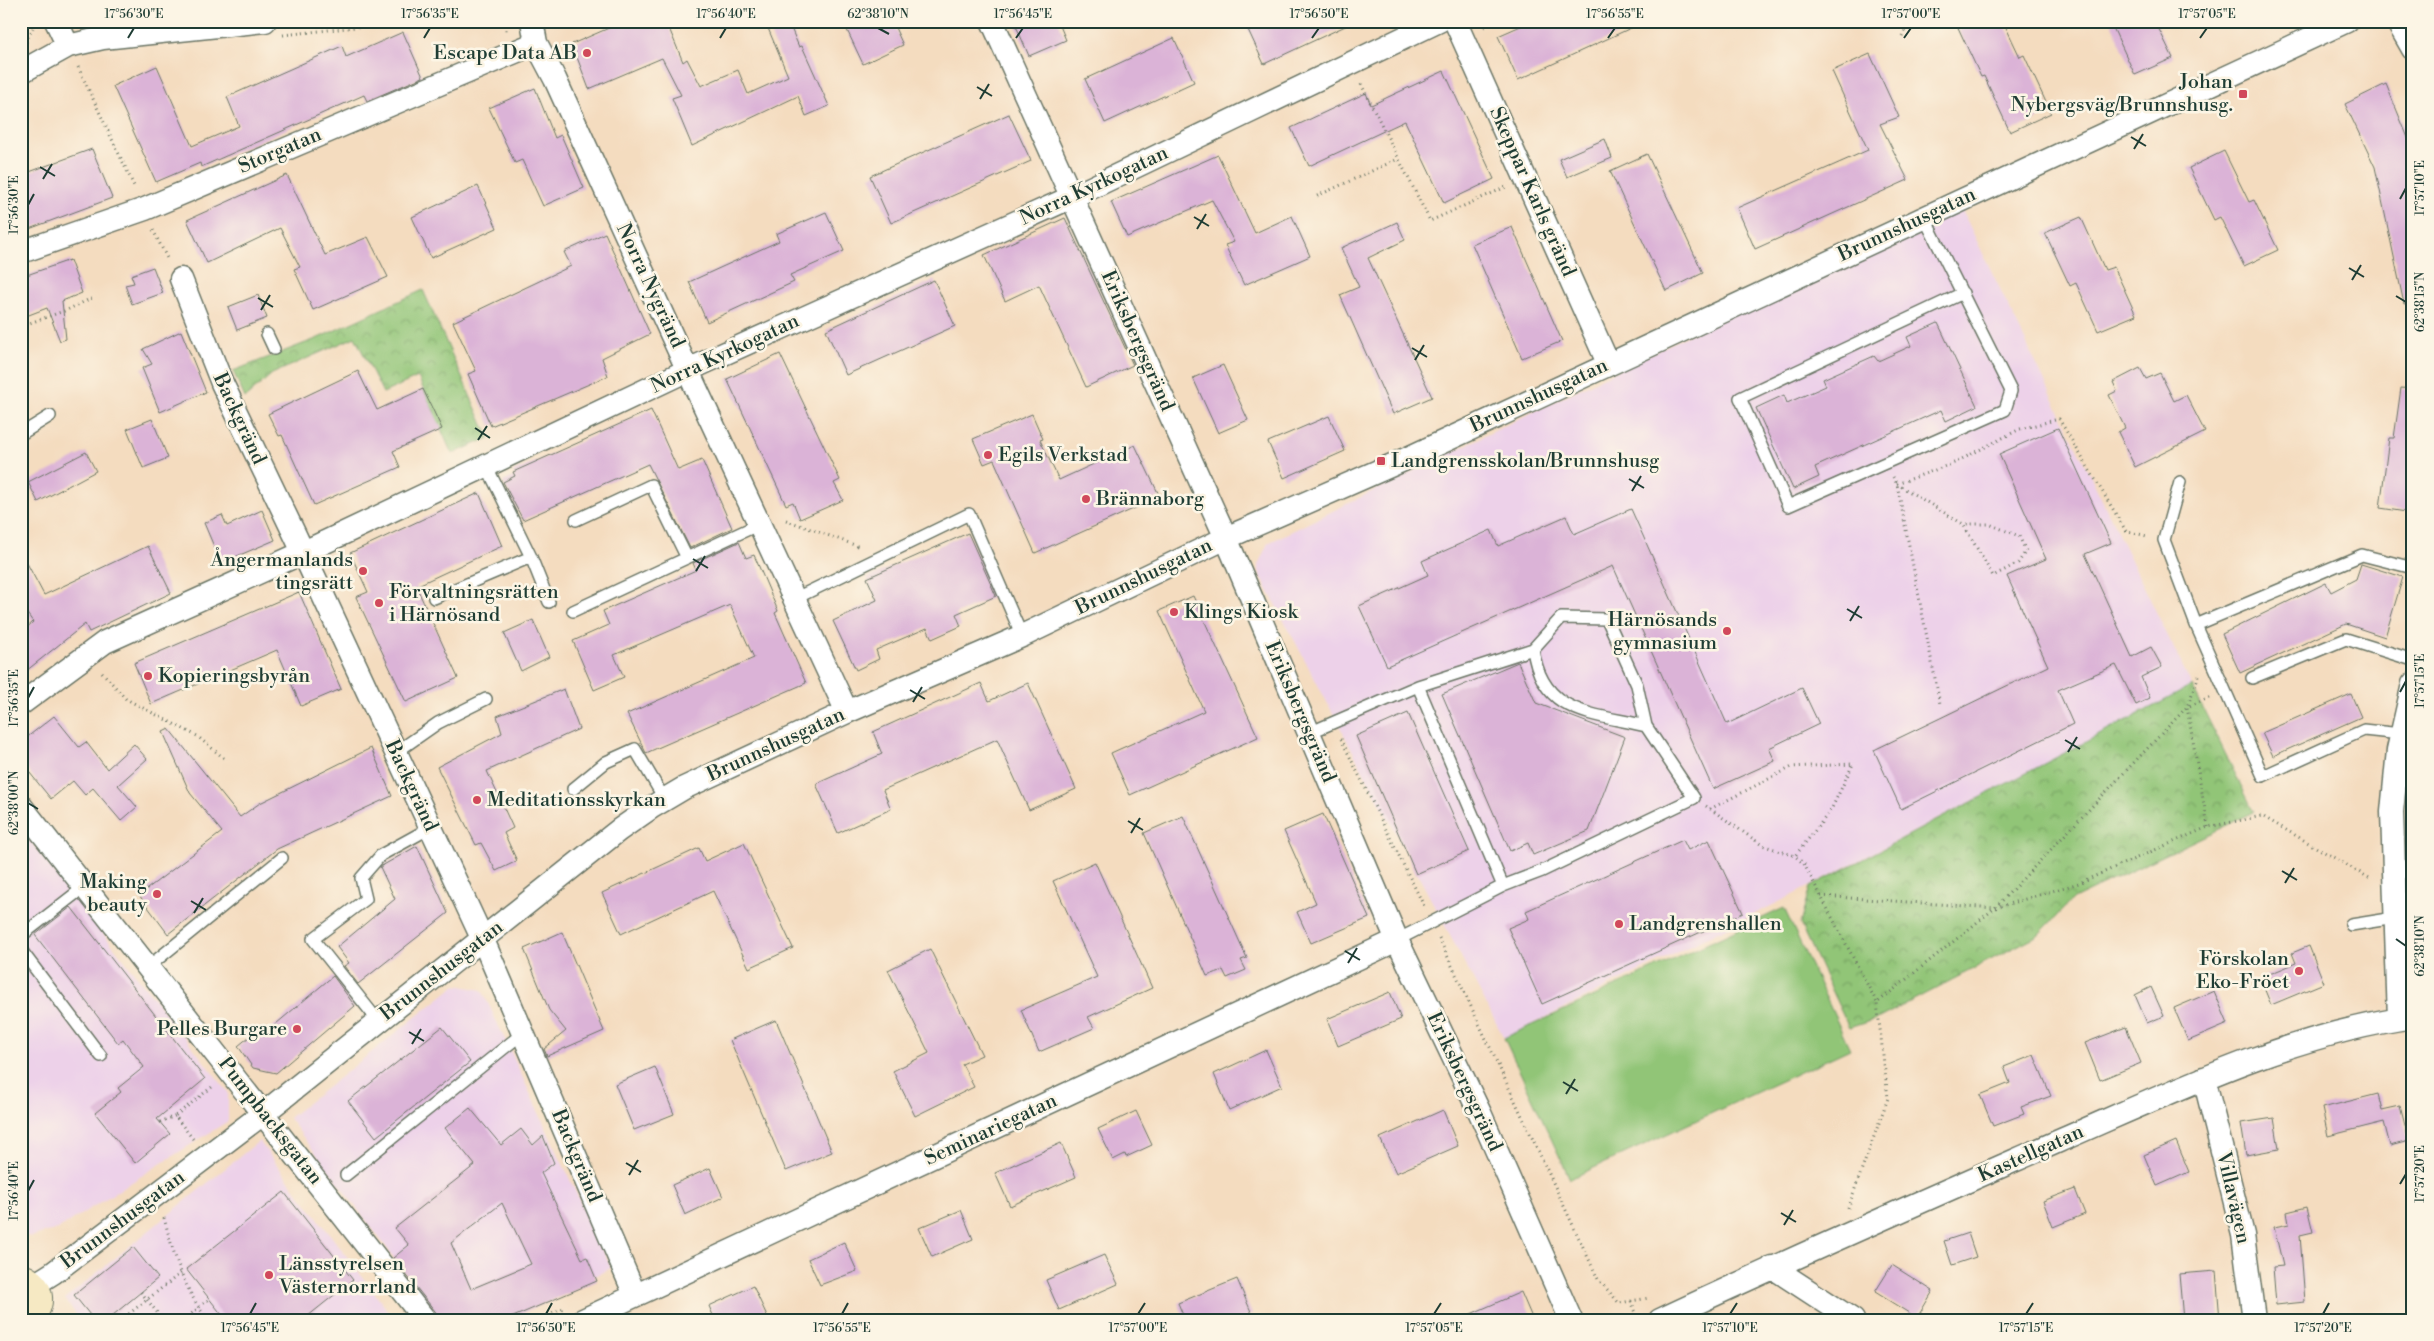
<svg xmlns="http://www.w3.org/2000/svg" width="2434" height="1341" viewBox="0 0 2434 1341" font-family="'Libre Bodoni',serif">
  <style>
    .built { fill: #edd1e9 }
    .park { fill: url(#park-crowns); stroke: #588156 }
    .pitch { fill: #91c577; stroke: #588156 }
    .building { fill: #dbb3d7; fill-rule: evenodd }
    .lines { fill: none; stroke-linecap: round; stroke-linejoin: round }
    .lane-casing { stroke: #6a7565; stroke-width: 14 }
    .street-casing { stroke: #6a7565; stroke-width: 25 }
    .secondary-casing { stroke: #6a7565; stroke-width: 30 }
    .path { stroke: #6a7565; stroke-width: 3; stroke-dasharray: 1 4; stroke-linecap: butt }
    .lane { stroke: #fff; stroke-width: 11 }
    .street { stroke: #fff; stroke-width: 22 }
    .secondary { stroke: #f6e9c3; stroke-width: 28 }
    .ticks { fill: none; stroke: #1f3d34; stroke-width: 2 }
    .poi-dot { fill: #d1495b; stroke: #fcf5e5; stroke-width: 2 }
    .labels { text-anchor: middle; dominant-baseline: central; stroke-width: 5; stroke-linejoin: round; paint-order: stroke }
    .poi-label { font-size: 20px; fill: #1f3d34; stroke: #fcf5e5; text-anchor: start }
    .street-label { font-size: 20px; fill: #1f3d34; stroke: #fcf5e5 }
    .neatline { fill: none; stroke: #1f3d34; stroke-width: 2 }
    .ticks-label { font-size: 12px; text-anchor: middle; fill: #1f3d34 }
  </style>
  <defs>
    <pattern id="park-crowns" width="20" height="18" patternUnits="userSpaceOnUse" patternTransform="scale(1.25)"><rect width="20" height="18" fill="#91c577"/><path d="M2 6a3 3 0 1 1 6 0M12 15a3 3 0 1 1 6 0" fill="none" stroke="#76a162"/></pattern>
  </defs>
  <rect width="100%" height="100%" fill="#fcf5e5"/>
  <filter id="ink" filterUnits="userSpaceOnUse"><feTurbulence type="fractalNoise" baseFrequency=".02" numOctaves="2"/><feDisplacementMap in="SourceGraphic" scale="10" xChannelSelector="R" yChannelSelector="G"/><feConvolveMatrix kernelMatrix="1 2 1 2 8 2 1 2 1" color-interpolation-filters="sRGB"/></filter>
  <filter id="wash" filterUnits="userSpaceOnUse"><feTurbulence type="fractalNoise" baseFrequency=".0096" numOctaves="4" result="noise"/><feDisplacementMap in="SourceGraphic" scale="20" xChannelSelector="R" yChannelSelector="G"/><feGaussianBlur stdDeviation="1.12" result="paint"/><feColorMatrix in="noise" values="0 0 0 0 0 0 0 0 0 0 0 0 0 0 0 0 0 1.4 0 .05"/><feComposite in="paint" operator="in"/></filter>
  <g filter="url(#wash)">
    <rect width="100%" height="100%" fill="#f4dcbf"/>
    <path class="built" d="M1958,202L2192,686L1783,900L1504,1038L1260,575L1258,565L1268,543Z
      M21,829L228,1092V1121L58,1229L30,1237L21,1233Z
      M456,985L482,990L611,1268L509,1320H441L289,1118Z
      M259,1141L395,1320H80L65,1299Z"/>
    <path class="park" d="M423,290L489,438L452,454L418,377L383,393L355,337L272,374L245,398L233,371L316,339Z
      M2192,686L2254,812L2073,899L2038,935L1879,1018L1849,1028L1800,924L1810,887Z"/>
    <path class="pitch" d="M1784,908L1850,1049L1570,1179L1504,1038Z"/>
    <g id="blocks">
      <path class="building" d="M625,21H666L683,62L687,59L701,86L738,70L748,94L788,76L765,21H788L799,47L802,46L829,106L806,116L798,96L692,146L672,98L681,95L662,58L589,89L572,44Z
        M866,21H892L903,45L863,64L847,30Z
        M1014,21H1058L1066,40L1029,56Z
        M1244,21H1356L1264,64Z
        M1532,21H1646L1518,80L1498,36Z
        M1955,21H2003L2020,57L2024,55L2051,113L2010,132L1984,76L1981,77Z
        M2110,21H2155L2173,58L2135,75Z
        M403,32L423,77L367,101L364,95L201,167L200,163L156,182L113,86L157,66L192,146L239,126L227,97L342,46L346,57Z
        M1174,38L1194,82L1105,123L1085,79Z
        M1870,54L1899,117L1880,124L1908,180L1755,249L1737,208L1868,150L1832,71Z
        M1444,71L1494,179L1444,203L1405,121L1309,166L1291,128L1366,93L1371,105Z
        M2386,84L2413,150V303L2404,304L2375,167L2345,104Z
        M535,88L555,138L561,135L584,188L543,206L522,160L515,163L489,108Z
        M1009,114L1031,161L891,223L870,176Z
        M1605,139L1612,158L1567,177L1559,159Z
        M92,149L112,198L21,232V175Z
        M2224,151L2249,202L2254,200L2278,250L2244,266L2220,217L2214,220L2189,168Z
        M1647,154L1703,273L1666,291L1610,171Z
        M1218,155L1255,233L1292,216L1310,256L1244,285L1225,245L1234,242L1212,200L1127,237L1111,202Z
        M287,175L325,255L368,237L388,277L313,310L294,269L300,267L280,228L207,263L187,220Z
        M478,186L497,228L431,258L412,217Z
        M826,212L844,251L790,275L794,282L707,322L689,282L779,241L776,234Z
        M2081,217L2105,270L2114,267L2136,315L2098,331L2076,283L2070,286L2045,233Z
        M1065,218L1133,365L1086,387L1039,285L1005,301L984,255Z
        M1397,222L1405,240L1368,258L1432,397L1393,414L1340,295L1359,287L1341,248Z
        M1512,227L1562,341L1522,358L1472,244Z
        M605,233L650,334L602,358L608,376L491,426L468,374L476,371L453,322L571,266L564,252Z
        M70,260L82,293L62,301L66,339L60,341L47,308L21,318V277Z
        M153,267L163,293L132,304L125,285L134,283L131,275Z
        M934,280L955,326L846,375L826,330Z
        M258,295L267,318L237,330L228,307Z
        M1938,323L1977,406L1946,421L1941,410L1815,467L1819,477L1793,489L1756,408L1784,395L1787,403L1826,386L1823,379L1874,356L1878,361L1911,346L1907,337Z
        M181,331L206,392L160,412L142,368L152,364L143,349Z
        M780,354L840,480L834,483L843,500L800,519L793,502L786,505L727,379Z
        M1223,365L1248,420L1218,433L1193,378Z
        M2140,368L2146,379L2160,373L2174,401L2186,395L2205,432L2135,467L2118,432L2125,428L2109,395L2117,391L2113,382Z
        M358,371L377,410L423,389L442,429L393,451L400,467L314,505L282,435L279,436L268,414Z
        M2401,388L2413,389V513L2380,508L2389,438H2394Z
        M651,410L678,470L702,460L732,528L690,548L648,464L523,520L503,482L515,476L513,472Z
        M1032,414L1043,439L1040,440L1059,480L1135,445L1160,497L1035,553L994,460L984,464L973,439Z
        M1329,416L1345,451L1284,478L1268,442Z
        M152,419L168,458L143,468L127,429Z
        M2058,428L2111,543L2085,554L2132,657L2151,647L2162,667L2141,677L2150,698L2136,705L2116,665L2058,690L2073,724L1901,809L1874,750L2048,666L2007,576L2046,559L1999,454Z
        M86,452L96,471L38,502L28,482Z
        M479,493L502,546L416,586L458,678L406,702L356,597L368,592L350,553Z
        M1631,509L1727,724L1802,688L1819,724L1769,748L1775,761L1713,789L1613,566L1387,666L1359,606L1428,575L1422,561L1491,530L1498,546L1566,516L1574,534Z
        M262,510L275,540L221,563L204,523L222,515L227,526Z
        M968,533L996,596L956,614L961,626L932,639L927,628L876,650L879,659L856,670L833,621L877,600L867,578Z
        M739,542L746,558L754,555L778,611L775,613L806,683L646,753L627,714L754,658L730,605L614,655L624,677L594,690L573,641L609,625L603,611L696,570L693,563Z
        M148,546L171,593L89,632L85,624L21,675V633L33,622L21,605V552L44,595Z
        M2361,564L2403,577L2385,637L2346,624L2240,673L2222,634L2326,583L2331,592L2356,579Z
        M299,592L341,689L301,706L277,650L151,704L134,663Z
        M1193,596L1258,737L1130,795L1111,753L1204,711L1159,611Z
        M533,620L549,657L521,671L504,633Z
        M1518,662L1536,703L1625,737L1589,831L1533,855L1528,843L1510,851L1442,694Z
        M981,683L989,701L1028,683L1076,789L1029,810L997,739L883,790L891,809L838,833L816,784L882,754L873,732Z
        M564,689L579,729L487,771L513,828L504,833L517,861L496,871L481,843L476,845L437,767L502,733L497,716Z
        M2351,694L2361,717L2273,756L2262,733Z
        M1408,713L1469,851L1416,874L1356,736Z
        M54,716L79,747L86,742L107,769L134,744L147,759L118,785L137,807L121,821L93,788L85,795L73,781L51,799L21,762V742Z
        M169,729L240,817L260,803L371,748L392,796L277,849L168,934L139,895L222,832L190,793L163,732Z
        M1323,814L1369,918L1311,943L1297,912L1316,903L1284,831Z
        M1183,816L1247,958L1241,960L1246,970L1227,978L1223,970L1207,976L1144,833Z
        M1683,840L1688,850L1709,840L1743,913L1542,1004L1508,928L1529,919L1526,911Z
        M744,843L793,948L749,968L713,891L621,934L602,893L699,848L705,861Z
        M417,846L448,913L358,984L344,966L349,963L337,947L395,899L380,867Z
        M1095,862L1152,988L1088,1017L1094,1028L1039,1052L1021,1010L1097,977L1053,881Z
        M71,907L205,1079L157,1119L170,1134L135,1163L95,1113L121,1092L118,1088L144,1067L123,1039L118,1043L35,935Z
        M562,932L604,1031L547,1056L544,1049L566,1031L549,1010L524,949Z
        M2309,946L2324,983L2271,1005L2260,978L2296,963L2292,953Z
        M930,949L982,1055L962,1064L974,1087L915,1116L893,1071L929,1053L888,970Z
        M333,976L355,1006L276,1073L253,1068L238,1046L260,1028L270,1029Z
        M2151,987L2164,1016L2147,1023L2135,995Z
        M2214,991L2228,1024L2188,1041L2174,1008Z
        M1390,992L1401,1019L1338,1046L1327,1019Z
        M776,1020L832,1152L786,1171L730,1040Z
        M442,1027L470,1062L376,1137L348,1101Z
        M2126,1027L2141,1063L2100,1080L2085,1043Z
        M1266,1050L1282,1086L1229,1110L1214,1074Z
        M2034,1055L2051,1096L2021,1107L2024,1114L1993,1126L1980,1095L2010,1083L2004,1067Z
        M655,1067L674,1114L634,1130L615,1084Z
        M2378,1094L2382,1110L2400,1106L2409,1141L2390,1146L2384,1122L2328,1136L2322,1108Z
        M470,1108L501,1145L521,1129L533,1145L543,1136L554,1163L541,1173L582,1259L587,1257L597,1281L506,1320H442L393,1258L409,1245L395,1228L475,1165L445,1128ZM502,1203L531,1264L471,1289L451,1243Z
        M1443,1110L1458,1146L1396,1173L1380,1138Z
        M1136,1111L1152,1145L1126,1157L1125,1154L1113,1160L1098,1129Z
        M2274,1118L2279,1149L2246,1155L2241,1123Z
        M2176,1141L2189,1172L2157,1186L2144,1155Z
        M1061,1143L1076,1177L1010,1206L995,1173Z
        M710,1168L723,1197L685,1215L672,1185Z
        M2075,1189L2085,1214L2053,1227L2043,1201Z
        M284,1192L353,1280L303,1320H226L186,1269Z
        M2307,1207L2313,1232L2300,1235L2305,1302L2276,1305L2273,1267L2283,1266L2274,1227L2289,1224L2287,1212Z
        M961,1210L973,1239L932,1257L919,1228Z
        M1968,1233L1976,1257L1952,1265L1944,1241Z
        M844,1242L857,1271L820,1285L808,1259Z
        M133,1247L158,1278L107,1320H94L74,1295Z
        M1104,1255L1118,1284L1059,1310L1046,1280Z
        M1892,1265L1933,1291L1917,1318L1875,1292Z
        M2216,1271L2220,1320H2183L2179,1274Z
        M1237,1279L1252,1314L1238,1320H1185L1178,1303Z
        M753,1286L769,1320H715L709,1306Z
        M1521,1292L1533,1320H1457Z"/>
    </g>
  </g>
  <g filter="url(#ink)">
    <use href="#blocks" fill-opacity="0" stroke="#6a7565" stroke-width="1"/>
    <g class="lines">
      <defs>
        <path id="lane" d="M1924,217L2011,391L2005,410L1788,506L1740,398L1963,293
          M267,334L274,349
          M21,434L50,416
          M486,465L531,557L549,602
          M2180,482L2164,540L2196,625L2362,555L2413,568
          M576,520L651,485L687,558
          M434,598L531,557
          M794,599L969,514L1022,636
          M573,611L751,528L758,521
          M2196,625L2263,776L2364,730L2401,734
          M2252,678L2346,639L2413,660
          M1418,686L1503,886
          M1309,733L1418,686L1533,649
          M395,753L438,723L486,699
          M573,789L606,762L635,749L665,800
          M2351,925L2395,918
          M21,936L84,887
          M1397,940L1503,886L1542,871L1694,798L1646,726L1637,685L1607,619L1561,618L1533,649C1542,715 1592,713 1646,726
          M21,950L101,1056
          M148,967L282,858
          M379,1022L313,939L366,899L361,878L381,855L430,828
          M346,1175L523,1033"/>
        <path id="street" d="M56,21L68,46L103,38L265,21
          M532,21L536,43L555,79L694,384L847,712
          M992,21L1226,538L1397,940L1480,1113L1571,1320
          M1455,21L1608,363
          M2397,21L2413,49
          M21,72L68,46
          M21,252L145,209L536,43
          M181,279L222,383L295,535L483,940L635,1295
          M21,704L105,642L302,553L688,370L1072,197L1439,21
          M21,806L425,1320
          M2399,1019L2392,812L2398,750L2413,684
          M2204,1078L2243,1235L2254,1320
          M1772,1267L1853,1320
          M34,1285L53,1273L264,1113L619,830L652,807L684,788L847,712L1022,636L1226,538L1408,458L2347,21
          M583,1320L1397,940
          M1660,1320C1792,1258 1925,1200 2059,1141C2174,1091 2288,1035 2413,1017"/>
        <path id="secondary" d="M21,1278C42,1284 44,1309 25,1320"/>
      </defs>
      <use href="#lane" class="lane-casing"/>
      <use href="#street" class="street-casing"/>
      <use href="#secondary" class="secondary-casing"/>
      <path class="path" d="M502,21L506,25V31
        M1484,27L1496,21
        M283,35L411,21
        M1902,36L1910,21
        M26,42L33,28
        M78,67L135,188
        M1361,84L1430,221L1506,187
        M1317,196L1398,159
        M153,230L168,260
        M21,326L67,310L94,297
        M1893,477L1897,484L1940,704
        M1897,484L1954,463L2020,429L2059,419L2126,531L2147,536
        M1897,484L1963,524L1993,576L2018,563L2026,551L2019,536L1989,524H1963
        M786,520L860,547
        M102,672L126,699L197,736L225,759
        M1341,739L1425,908
        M21,776L27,784
        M1706,806L1762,845L1795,856L1804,864L1877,1003
        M1710,809L1792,767L1853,764L1831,810L1795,856
        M2208,827L2187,707L2211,697
        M1821,896L1995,908L2187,707L2199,676
        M1439,938L1598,1279L1619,1303L1649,1298
        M160,1122L175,1116
        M193,1139L175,1116L212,1087
        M1848,1208L1888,1098L1877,1003L1995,908L2079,883L2208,827L2262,816L2371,879
        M164,1218C174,1255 184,1290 208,1320
        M141,1292L163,1320
        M1631,1301L1637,1315
        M121,1320L181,1273
        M184,1320L209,1299
        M539,1320L563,1308"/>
      <use href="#lane" class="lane"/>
      <use href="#street" class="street"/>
      <use href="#secondary" class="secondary"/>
    </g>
  </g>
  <path class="ticks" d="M878,28L889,34M128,38L134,28M424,38L430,28M720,38L726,28M1016,38L1023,28M1312,38L1319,28M1608,38L1615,28M1904,38L1911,28M2200,38L2207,28M977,87L992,96M980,99L989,84M2131,137L2146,146M2134,149L2143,134M40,167L55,176M43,179L52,164M2400,199L2406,188M28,205L34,194M1194,217L1209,226M1197,229L1206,214M2349,268L2364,277M2352,280L2361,265M2396,296L2406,302M258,298L273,307M261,310L270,295M1412,348L1427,357M1415,360L1424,345M475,428L490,438M478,440L487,426M1629,479L1644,488M1632,491L1641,476M693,559L708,568M696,571L705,556M1847,609L1862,618M1850,621L1859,606M910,690L925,699M2400,692L2406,681M28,698L34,687M913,702L922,687M2065,740L2080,749M2068,752L2077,737M28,803L38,809M1128,821L1143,830M1131,833L1140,818M2282,871L2297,880M2285,883L2294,868M191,901L206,910M194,913L203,898M2396,939L2406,946M1345,951L1360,960M1348,963L1357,948M409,1032L424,1041M412,1044L421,1029M1563,1082L1578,1091M1566,1094L1575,1079M626,1163L641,1172M629,1175L638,1160M2400,1184L2406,1174M28,1191L34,1180M1781,1213L1796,1222M1784,1225L1793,1210M250,1314L256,1303M546,1314L552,1303M842,1314L848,1303M1138,1314L1145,1303M1434,1314L1441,1303M1730,1314L1737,1303M2026,1314L2033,1303M2323,1314L2329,1303"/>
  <g class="poi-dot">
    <circle cx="587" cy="53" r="5"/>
    <rect x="2238" y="89" width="10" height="10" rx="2.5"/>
    <circle cx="988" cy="455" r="5"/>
    <rect x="1376" y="456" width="10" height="10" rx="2.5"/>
    <circle cx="1086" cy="499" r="5"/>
    <circle cx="363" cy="571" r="5"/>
    <circle cx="379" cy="603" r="5"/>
    <circle cx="1174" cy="612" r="5"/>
    <circle cx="1727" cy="631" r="5"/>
    <circle cx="148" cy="676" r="5"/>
    <circle cx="477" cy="800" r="5"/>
    <circle cx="157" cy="894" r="5"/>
    <circle cx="1619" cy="924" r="5"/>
    <circle cx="2299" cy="971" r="5"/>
    <circle cx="297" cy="1029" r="5"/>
    <circle cx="269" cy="1275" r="5"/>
  </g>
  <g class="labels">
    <g class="poi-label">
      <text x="577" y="53" text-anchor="end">Escape Data AB</text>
      <text x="2233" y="82" text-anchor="end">Johan<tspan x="2233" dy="23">Nybergsväg/Brunnshusg.</tspan></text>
      <text x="998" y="455">Egils Verkstad</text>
      <text x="1391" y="461">Landgrensskolan/Brunnshusg</text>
      <text x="1096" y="499">Brännaborg</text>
      <text x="353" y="560" text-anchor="end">Ångermanlands<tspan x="353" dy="23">tingsrätt</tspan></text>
      <text x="389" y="592">Förvaltningsrätten<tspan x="389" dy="23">i Härnösand</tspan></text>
      <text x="1184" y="612">Klings Kiosk</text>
      <text x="1717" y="620" text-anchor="end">Härnösands<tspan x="1717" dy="23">gymnasium</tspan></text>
      <text x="158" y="676">Kopieringsbyrån</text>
      <text x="487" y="800">Meditationsskyrkan</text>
      <text x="147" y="882" text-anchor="end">Making<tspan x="147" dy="23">beauty</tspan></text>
      <text x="1629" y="924">Landgrenshallen</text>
      <text x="2289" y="959" text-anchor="end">Förskolan<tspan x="2289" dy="23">Eko-Fröet</tspan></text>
      <text x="287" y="1029" text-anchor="end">Pelles Burgare</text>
      <text x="279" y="1264">Länsstyrelsen<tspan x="279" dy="23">Västernorrland</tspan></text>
    </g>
    <g class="street-label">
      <text transform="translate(280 151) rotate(-23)">Storgatan</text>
      <text transform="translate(1094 186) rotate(-25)">Norra Kyrkogatan</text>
      <text transform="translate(1532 192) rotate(66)">Skeppar Karls gränd</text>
      <text transform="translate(1907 225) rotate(-25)">Brunnshusgatan</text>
      <text transform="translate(650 286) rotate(65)">Norra Nygränd</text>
      <text transform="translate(1137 341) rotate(66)">Eriksbergsgränd</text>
      <text transform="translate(725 354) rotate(-25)">Norra Kyrkogatan</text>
      <text transform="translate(1539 396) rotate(-25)">Brunnshusgatan</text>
      <text transform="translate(239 419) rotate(65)">Backgränd</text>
      <text transform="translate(1144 577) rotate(-26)">Brunnshusgatan</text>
      <text transform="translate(1300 712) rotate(67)">Eriksbergsgränd</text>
      <text transform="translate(776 745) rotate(-25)">Brunnshusgatan</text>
      <text transform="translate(411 786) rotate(65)">Backgränd</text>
      <text transform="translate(442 971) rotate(-38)">Brunnshusgatan</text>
      <text transform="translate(1464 1082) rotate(65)">Eriksbergsgränd</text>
      <text transform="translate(270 1121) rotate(52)">Pumpbacksgatan</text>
      <text transform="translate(991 1130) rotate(-25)">Seminariegatan</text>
      <text transform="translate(2031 1154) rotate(-24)">Kastellgatan</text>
      <text transform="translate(576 1156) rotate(67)">Backgränd</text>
      <text transform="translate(2233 1198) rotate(77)">Villavägen</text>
      <text transform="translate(123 1220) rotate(-37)">Brunnshusgatan</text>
    </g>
  </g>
  <rect width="2434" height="1341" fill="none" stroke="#fcf5e5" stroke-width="55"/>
  <rect x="28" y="28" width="2378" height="1286" class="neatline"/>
  <g class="ticks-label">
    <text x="134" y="18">17°56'30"E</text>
    <text x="430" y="18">17°56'35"E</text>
    <text x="726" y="18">17°56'40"E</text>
    <text x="878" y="18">62°38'10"N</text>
    <text x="1023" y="18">17°56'45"E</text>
    <text x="1319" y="18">17°56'50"E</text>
    <text x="1615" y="18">17°56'55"E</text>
    <text x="1911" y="18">17°57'00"E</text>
    <text x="2207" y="18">17°57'05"E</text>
    <text transform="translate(2420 188) rotate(-90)" y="4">17°57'10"E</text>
    <text transform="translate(14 205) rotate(-90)" y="4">17°56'30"E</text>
    <text transform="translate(2420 302) rotate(-90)" y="4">62°38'15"N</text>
    <text transform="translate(2420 681) rotate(-90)" y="4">17°57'15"E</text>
    <text transform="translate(14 698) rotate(-90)" y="4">17°56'35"E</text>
    <text transform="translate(14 803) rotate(-90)" y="4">62°38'00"N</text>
    <text transform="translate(2420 946) rotate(-90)" y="4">62°38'10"N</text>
    <text transform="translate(2420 1174) rotate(-90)" y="4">17°57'20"E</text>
    <text transform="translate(14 1191) rotate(-90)" y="4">17°56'40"E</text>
    <text x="250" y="1332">17°56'45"E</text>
    <text x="546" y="1332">17°56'50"E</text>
    <text x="842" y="1332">17°56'55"E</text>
    <text x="1138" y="1332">17°57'00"E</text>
    <text x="1434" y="1332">17°57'05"E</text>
    <text x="1730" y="1332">17°57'10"E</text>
    <text x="2026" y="1332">17°57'15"E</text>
    <text x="2323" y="1332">17°57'20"E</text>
  </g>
</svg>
